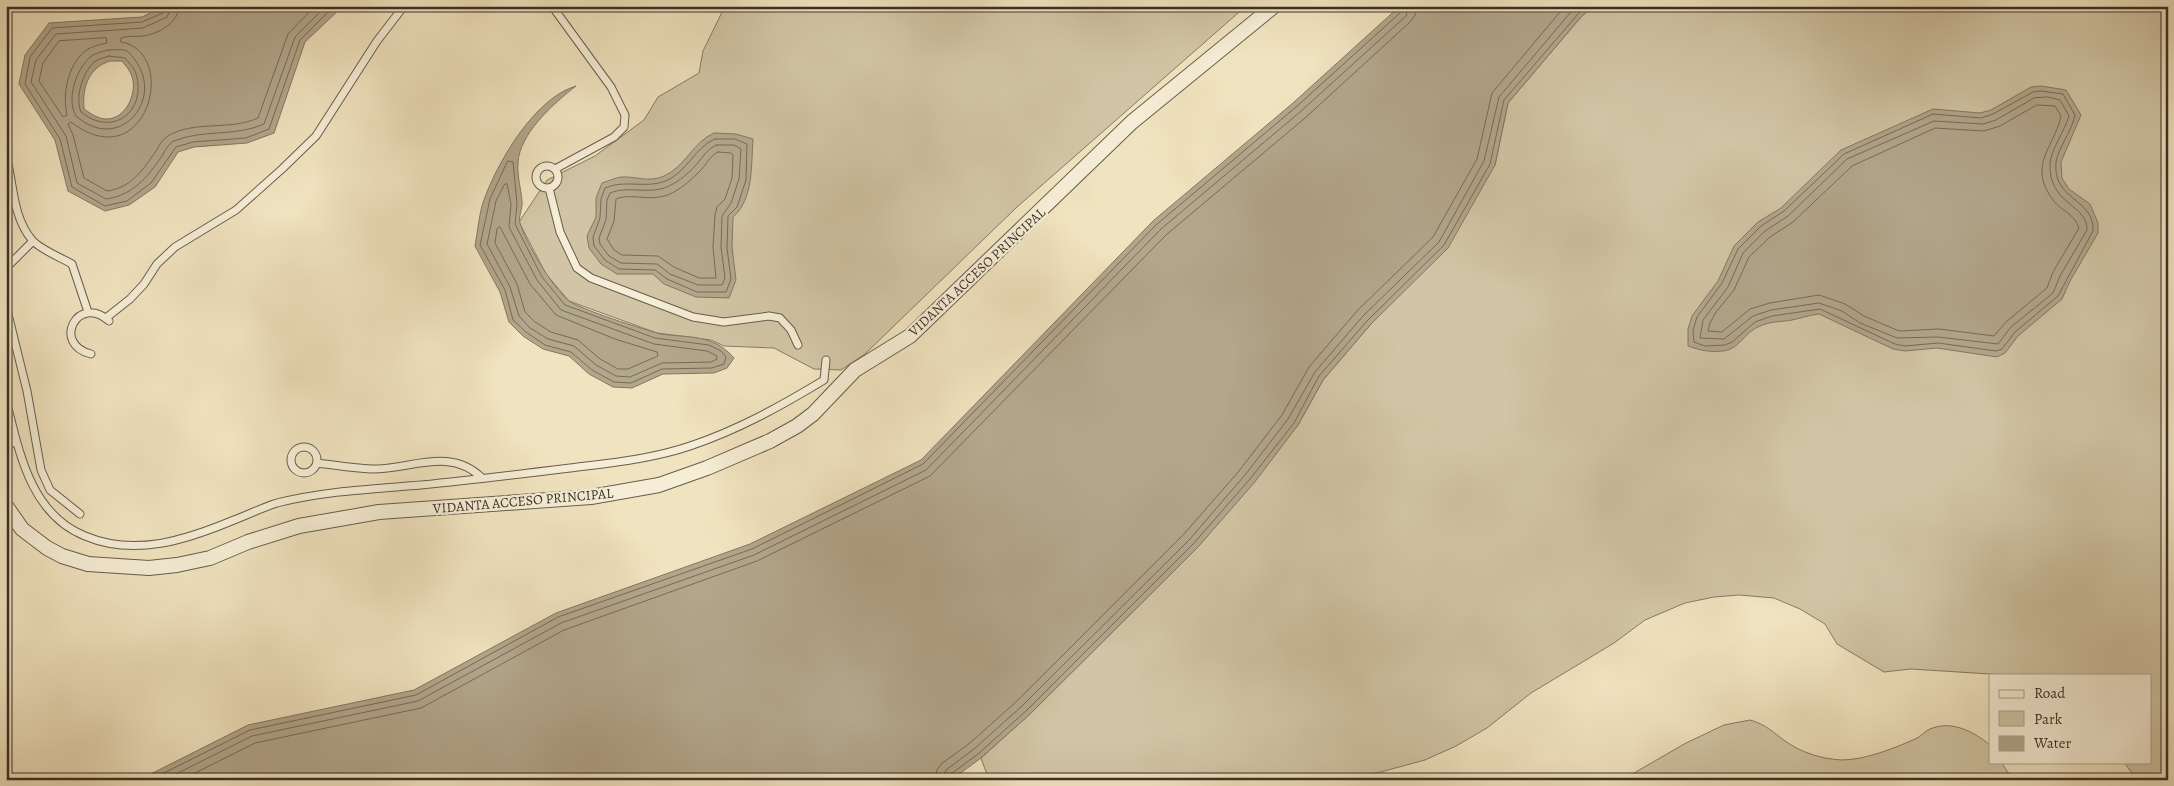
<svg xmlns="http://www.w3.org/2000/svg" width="2174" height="786" viewBox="0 0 2174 786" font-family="Alegreya,serif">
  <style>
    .green { fill: #d1c5a5; stroke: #867a66 }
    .water { fill: #b2a68b; stroke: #827763; fill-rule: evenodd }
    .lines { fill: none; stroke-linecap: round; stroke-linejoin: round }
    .shore { stroke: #766b59; stroke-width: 1 }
    .lane-casing { stroke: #685d4d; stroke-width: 9 }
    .street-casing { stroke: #685d4d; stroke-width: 16 }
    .lane { stroke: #f5edd5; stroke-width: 7 }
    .street { stroke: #f5edd5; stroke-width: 14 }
    .labels { text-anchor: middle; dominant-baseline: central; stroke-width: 4.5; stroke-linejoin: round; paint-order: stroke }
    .street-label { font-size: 14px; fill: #3a3027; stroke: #f5edd5 }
  </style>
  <rect width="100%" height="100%" fill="#f0e3bf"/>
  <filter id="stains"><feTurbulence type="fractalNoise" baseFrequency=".004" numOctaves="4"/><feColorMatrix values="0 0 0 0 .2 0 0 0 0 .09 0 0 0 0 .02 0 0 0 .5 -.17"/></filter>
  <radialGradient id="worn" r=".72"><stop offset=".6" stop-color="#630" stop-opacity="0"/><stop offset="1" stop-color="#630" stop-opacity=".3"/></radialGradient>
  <path class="green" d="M725,6H1246L1017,207L865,354L841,370L814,369L774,348L724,346L711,340L657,333L569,301L546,274L519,222L547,180L595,156L644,120L658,97L699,73L703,51Z
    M1593,6H2168V780H2137L2124,762H2150V675H2006L1911,669L1884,672L1837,644L1825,624L1800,609L1774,598L1739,595L1714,597L1685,603L1645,620L1614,643L1531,693L1487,728L1456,746L1425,760L1351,780H989L981,758L1030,714L1198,547L1298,425L1323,380L1371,324L1495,165L1508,103L1581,17Z
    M1750,720C1765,724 1773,732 1785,741C1802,753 1822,759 1842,760C1865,760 1895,748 1915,739C1920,737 1923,733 1928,730C1950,719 1973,731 1990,745V762H2001L2013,780H1622L1686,743L1724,725Z"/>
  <path class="water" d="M165,6H343L305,42L274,133L247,143L194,147L178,152L155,187L129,205L105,211L68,191L55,140L19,84L25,55L49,23L142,17ZM110,61H122C125,65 129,69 131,74C139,91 126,120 106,119C98,119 90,113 84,109C82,88 88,68 110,61Z
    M1400,6H1593L1581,17L1508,103L1495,165L1448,248L1371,324L1323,380L1298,425L1254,483L1198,547L1030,714L981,758L951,780H139L248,725L414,690L556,613L750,544L921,460L1153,221L1293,103Z
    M576,86C554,103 519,134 518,163C517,176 521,189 522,201C523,208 518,217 520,223C526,243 552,287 568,300C576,308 648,331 661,334C690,338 713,334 734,358L727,368L714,373L663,374L632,388L613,387L589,374L569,356L543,349L523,336L509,322L500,292L475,246C478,230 479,212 485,197C499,160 535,98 576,86Z
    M2041,86L2066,90L2081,115L2061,162L2062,178L2069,189L2090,204L2098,223V233L2070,281L2062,299L2018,336L2005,353L1997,357L1937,348L1905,351L1893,349L1819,314C1809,315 1802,318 1792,320C1780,322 1770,321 1758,327C1748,331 1743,341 1734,347C1722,355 1701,351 1688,346V329L1692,316L1718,281L1734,246L1758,222L1781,208L1841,150L1933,109L1980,113L1991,110L2031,87Z
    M714,133L736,134L753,139C751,164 754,199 733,217L732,247L736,280L729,298L696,297L664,284L653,274H617L601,264L589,248L587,236L596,217V198L602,183C608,181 615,178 621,177C636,176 648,183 664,176C685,167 693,142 714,133Z"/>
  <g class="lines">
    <path class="shore" d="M166,6L163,13L142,22L52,28L30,57L25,84L60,139L72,187L105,206L127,201L151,183L176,147L193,142L246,138L269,129L300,40L334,6
      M172,6L167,17L143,28L56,34L36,60L31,82L66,136L77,183L106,199C133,195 147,178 162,156C165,151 168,144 174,141C203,129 235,137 264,124L295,37L326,6
      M179,6C179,23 158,34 143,36C135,37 126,35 120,39L121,42C180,52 147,180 71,122L68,124L73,135L84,178L107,191C131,188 143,170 156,151C159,146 162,140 168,136C194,120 230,131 258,118L288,34L315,6
      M106,38L107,43C101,44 94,46 88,49C68,62 62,94 67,115L63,117L39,81L43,63L59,41Z
      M108,50C113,50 119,49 124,50C129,51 132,56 135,60C165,100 119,154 76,116C66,99 76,70 90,57C95,53 102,52 108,50Z
      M109,56L125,58C129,63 135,68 136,74C147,111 113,138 81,112C75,97 82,74 94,62C98,59 104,58 109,56Z
      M2041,91L2063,94L2075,115C2072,131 2058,148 2056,162C2052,201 2095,198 2093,231L2058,296L2015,332L2002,349L1996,351L1938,343L1905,346L1895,344L1820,309L1772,316L1755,322L1732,342L1725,345L1705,346L1694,342L1693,330L1697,317L1722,283L1738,249L1761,226L1784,211L1844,154L1933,114L1981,118L1993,114L2033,92Z
      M2048,97L2060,100L2069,116C2065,130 2051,150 2050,163C2048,205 2088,204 2087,230L2060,276L2053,293L2011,327L1998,344L1938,337L1897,338L1860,323L1842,311L1819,303L1771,310L1753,316L1724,339L1700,338L1703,320L1728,287L1743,253L1765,231L1788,216L1847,159L1934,121L1983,124L1996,120L2034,98Z
      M2037,105L2055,106L2061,116C2054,148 2027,165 2053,200C2062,212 2074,213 2079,228L2053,272L2047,288L2006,322L1994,336L1939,329L1899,331L1864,316L1845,304L1819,295L1770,303L1750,309L1722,332L1708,331L1710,323L1716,312L1734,290L1749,257L1770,237L1793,222L1852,166L1935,128L1984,131L2000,126Z
      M715,139H735L747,144L746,180L737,207L728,216L727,248L731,279L726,292H697L667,279L655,270L619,269L605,260L594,246L593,237L600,218L601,199L605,188C625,179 645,189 666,181C687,172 695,147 715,139Z
      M717,145H734L741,149L739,179L731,203L722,216L721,247L725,278L722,285H698L670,274L657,264L621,263L609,256L600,244L599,238L606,220L607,200L610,193C630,185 651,196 671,185C679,181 689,173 695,166C703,158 706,149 717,145Z
      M718,152L731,153L733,155L732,178L725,199L717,207L715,215L713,247L716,278H699L674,267L658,256L622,255L614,250L607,239L614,221L616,199C633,192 653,204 674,192C683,187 692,179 699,172C706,166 709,156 718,152Z
      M508,161L513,162L517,204L515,224L542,277L565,305L655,338L709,345L721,351L726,357L724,364L712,368L662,369L631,383L614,382L592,370L571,352L545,345L526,332L513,320L505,290L480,245L490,199Z
      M507,184L511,204L509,227L537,280L561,310L654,344L707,351L717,356V359L711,362L662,363L630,377L616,376L596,365L574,346L548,339L530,328L519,316L510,287L487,244L496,201L504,185Z
      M500,227L530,284L556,315L615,339L657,352L658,356L628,369H618L600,359L578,340L551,332L535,322L525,312L517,284L495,243L497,229Z
      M150,780L250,730L416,695L558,617L752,549L923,464L1156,225L1296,107L1401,12L1403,6
      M164,780L252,736L418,701L561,623L754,555L926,470L1161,229L1300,112L1406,16L1409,6
      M181,780L255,743L421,708L564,630L757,561L930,476L1166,235L1305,118L1410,22L1415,15L1417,6
      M935,780L937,770L941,764L970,743L1017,701L1184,534L1239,471L1282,415L1309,367L1357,311L1433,237L1477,159L1492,93L1565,6
      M942,780L946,770L974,749L1022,706L1190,539L1245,475L1288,419L1315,372L1363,316L1439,242L1484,161L1499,97L1576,6
      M949,780L951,774L978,754L1026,711L1194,543L1250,479L1294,423L1319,376L1367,321L1444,245L1490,164L1504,100L1585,6"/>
    <defs>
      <path id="lane" d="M552,6L611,87L625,115L624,127L614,137L555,169
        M6,156C14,184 12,216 32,240C41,250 60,257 72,264L88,312
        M536 177a11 11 0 1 1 22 0a11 11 0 1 1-22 0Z
        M549,188L560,232L577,268L591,278L693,317L724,322L769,316L780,318L791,330L798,345
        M6,268L33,241
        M6,306L27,391L41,470L50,490L80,514
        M106,318L130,299L144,284L157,264L175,247L236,210L282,169L316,136L377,41L404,6
        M91,354C51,344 78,293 109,321
        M6,400C19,451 30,514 85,536C135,557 186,540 234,520C248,515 263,507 277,503C324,491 373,489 421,485C471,480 521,474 570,468C610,463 652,459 690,446C738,430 781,406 824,380L826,360
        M6,445L16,442
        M291 460a13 13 0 1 1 26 0a13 13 0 1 1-26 0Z
        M317,463C335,465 353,468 371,469C410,470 449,446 482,478"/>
      <path id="street" d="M6,506L22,529L47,548L62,556L88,564L149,568L177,565L210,558L248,542L299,526L379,512L591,497L659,485L707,468L770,441L797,426L813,414L855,370L910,336L1132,122L1274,6"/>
    </defs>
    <use href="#lane" class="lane-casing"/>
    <use href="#street" class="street-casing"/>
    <use href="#lane" class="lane"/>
    <use href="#street" class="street"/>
  </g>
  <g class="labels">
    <g class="street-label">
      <text transform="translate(977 272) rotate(-43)">VIDANTA ACCESO PRINCIPAL</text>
      <text transform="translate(523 501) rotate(-5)">VIDANTA ACCESO PRINCIPAL</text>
    </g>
  </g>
  <rect width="2174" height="786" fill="none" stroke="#f0e3bf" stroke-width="25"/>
  <rect x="8" y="8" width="2159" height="771" fill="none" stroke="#3a3027" stroke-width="2.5"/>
  <rect x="12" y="12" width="2149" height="761" fill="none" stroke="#3a3027"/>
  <rect x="1989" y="674" width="162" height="90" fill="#f5edd5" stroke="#aaa18f"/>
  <rect x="1999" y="690" width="25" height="8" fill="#f5edd5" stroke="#aaa18f"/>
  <text x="2034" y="698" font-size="15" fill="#3a3027">Road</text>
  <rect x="1999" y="711" width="25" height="15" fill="#d1c5a5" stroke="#aaa18f"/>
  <text x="2034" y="724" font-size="15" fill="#3a3027">Park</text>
  <rect x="1999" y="736" width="25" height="15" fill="#b2a68b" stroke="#aaa18f"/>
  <text x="2034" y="748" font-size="15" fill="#3a3027">Water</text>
  <rect width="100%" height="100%" filter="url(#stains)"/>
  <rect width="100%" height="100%" fill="url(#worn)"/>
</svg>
